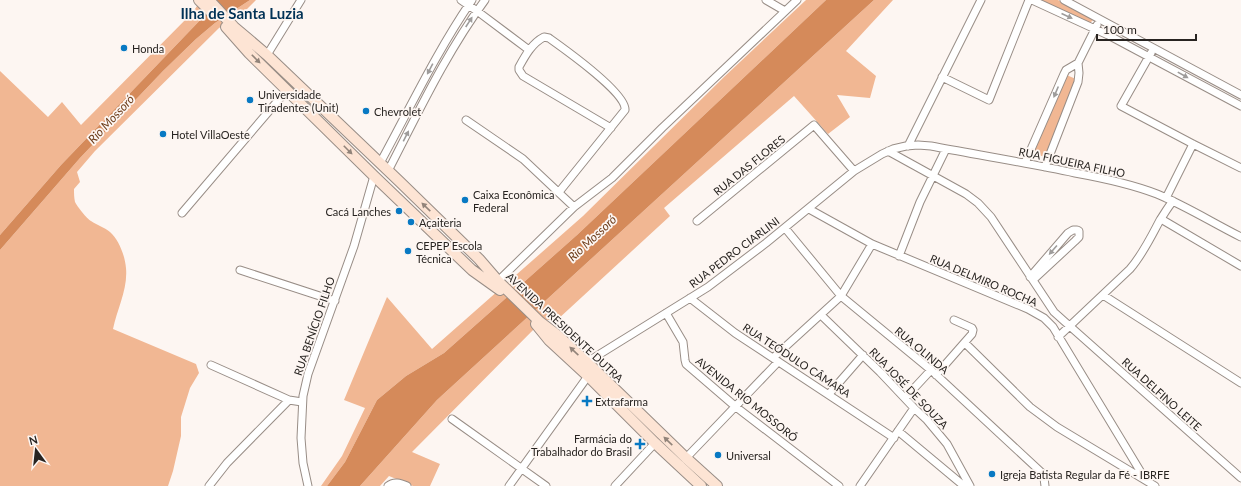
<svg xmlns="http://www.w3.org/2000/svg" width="1241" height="486" viewBox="0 0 1241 486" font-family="Lato,sans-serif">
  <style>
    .green { fill: #f1b793 }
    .water { fill: #d58a5a }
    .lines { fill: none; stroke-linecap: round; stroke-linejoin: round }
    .minor-casing { stroke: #988d86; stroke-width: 9 }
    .secondary-casing { stroke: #988d86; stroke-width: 12 }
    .minor { stroke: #fff; stroke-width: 7 }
    .secondary { stroke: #fde4d4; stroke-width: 10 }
    .oneway { fill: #9e9c9b }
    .oneway2 { fill: #92847a }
    .poi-dot { fill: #0879c3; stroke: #fdf6f2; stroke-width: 1.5 }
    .labels { text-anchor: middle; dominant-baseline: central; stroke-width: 3.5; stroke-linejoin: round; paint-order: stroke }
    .poi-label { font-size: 11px; fill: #282421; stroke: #fdf6f2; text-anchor: start }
    .street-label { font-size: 11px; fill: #282421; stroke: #fdf6f2 }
    .water-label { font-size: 12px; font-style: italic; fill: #6c3b18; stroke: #fdf6f2 }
    .district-label { font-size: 15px; font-weight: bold; fill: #013256; stroke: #fdf6f2 }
  </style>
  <rect width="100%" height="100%" fill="#fdf6f2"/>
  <path class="green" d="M201,0H213L205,15L61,165L0,235V71L48,117L62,102L81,125L193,12Z
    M250,0H256L247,9L219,28L95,151L77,172L80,182L74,189C74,193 74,198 75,202C77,206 87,219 91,221C97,225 104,227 110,232C119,240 125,256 126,268C128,289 117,309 113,329L196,364L199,373L190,388L181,417V436L173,471L168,486H0V250L80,158L163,71L196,39L215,23Z
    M806,0H826L577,235L444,353L406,376L377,400L345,462L327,486H321L342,456L365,408L344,400L387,297L432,349L583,216L724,77Z
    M874,0H893L846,51L876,76L870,98L837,95L850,117L828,134L794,96L664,208L670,216L557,320H543L412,452L440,464L430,486H413L389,476L380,486H360L437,400Z
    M1039,0H1058L1093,20L1089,24Z
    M1064,74L1076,79L1045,157L1032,153Z"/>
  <path class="water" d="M213,0H250L215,23L196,39L163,71L80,158L0,250V235L61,165L205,15Z
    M826,0H874L437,400L360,486H327L345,462L377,400L406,376L444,353L577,235Z"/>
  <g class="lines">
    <defs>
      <path id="minor" d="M461,0L477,11L529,50
        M766,0L785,11
        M1032,0L1108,35L1241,106
        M1064,0L1241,95
        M1151,53L1121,106L1193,144L1241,168
        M267,55L301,0
        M942,77L989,100L1029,0
        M466,120L523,159L574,207
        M908,146L981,0
        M888,151L966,194L978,203L991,217L1054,312L1064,321L1241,478
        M380,163C410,108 437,51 472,0
        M1025,163L1064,74L1066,70L1078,63
        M1045,167L1078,82L1079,73L1078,63L1097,25
        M388,171C418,113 446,53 485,0
        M559,192L625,110C627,93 563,48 549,38L544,37C532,43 525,56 519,67V70L523,76L611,128
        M1166,198L1193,144
        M809,209L872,244L1028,309L1044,318L1053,327L1145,479
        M182,213L287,90
        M1161,219L1241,266
        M697,221L814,125L854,171
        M785,228L841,296L931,370L1041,472L1044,478L1045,486
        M899,256L920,202L946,149
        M240,270L335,301
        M1030,277L1068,233L1073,230H1077L1079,231V237L1075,241L1033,280
        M496,283L574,207L612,178L662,128L797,0
        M1103,295L1241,383
        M690,298L735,333L894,438
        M666,313L683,342L685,360L686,364L736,407L839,486
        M821,315L880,372L914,408L927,420L947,444L970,486
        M1058,337L1130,269C1143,254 1151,237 1160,220C1164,214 1168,207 1173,201
        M965,343L1030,407L1057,427L1155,486
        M773,358L841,296L872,244
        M587,362L708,287L766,243L854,171L882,154L893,149L906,146L918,145L931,146C979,155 1027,163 1075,173C1103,178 1131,184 1157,194C1186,206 1213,223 1241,237
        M211,365L289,400
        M936,375L972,334L973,330L972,328L954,320
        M829,394L863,355
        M905,398L931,370
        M452,419L546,486
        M898,431L964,486
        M686,458L778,362
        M209,486L227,463L289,400L302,402
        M308,486L303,463L301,438L303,396L308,374L354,246L374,176
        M388,486C394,481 400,483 407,486
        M509,486L588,376
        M615,486L655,443
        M860,486L914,408"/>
      <path id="secondary" d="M199,0L213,14
        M209,0L234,27L267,55L400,182L479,259L498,281L540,322L556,334L587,362L686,458L717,486
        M226,27L249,53L374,176L472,270L500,290
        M536,324L549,340L588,376L655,443L701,486"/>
    </defs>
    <use href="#minor" class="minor-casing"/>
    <use href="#secondary" class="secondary-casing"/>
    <use href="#minor" class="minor"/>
    <use href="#secondary" class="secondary"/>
  </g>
  <defs><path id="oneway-solid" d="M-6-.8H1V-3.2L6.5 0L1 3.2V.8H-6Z"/></defs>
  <g class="oneway">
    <use href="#oneway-solid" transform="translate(1067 16) rotate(24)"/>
    <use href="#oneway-solid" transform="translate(469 22) rotate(-57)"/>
    <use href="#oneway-solid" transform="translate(430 69) rotate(118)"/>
    <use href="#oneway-solid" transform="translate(1183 75) rotate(29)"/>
    <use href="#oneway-solid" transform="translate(1056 92) rotate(113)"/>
    <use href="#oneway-solid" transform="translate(406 136) rotate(-63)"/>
    <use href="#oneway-solid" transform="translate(1053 250) rotate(131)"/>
  </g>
  <g class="oneway2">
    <use href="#oneway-solid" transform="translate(256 59) rotate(45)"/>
    <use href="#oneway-solid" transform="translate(348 150) rotate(45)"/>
    <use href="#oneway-solid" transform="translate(426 207) rotate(-136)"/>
    <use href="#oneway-solid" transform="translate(574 351) rotate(-137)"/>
    <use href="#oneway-solid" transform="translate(668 441) rotate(-136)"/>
  </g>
  <g class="poi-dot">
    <circle cx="124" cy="48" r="4"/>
    <circle cx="250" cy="100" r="4"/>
    <circle cx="366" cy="111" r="4"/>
    <circle cx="163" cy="134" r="4"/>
    <circle cx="465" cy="200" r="4"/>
    <circle cx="399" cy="211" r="4"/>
    <circle cx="411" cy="222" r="4"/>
    <circle cx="408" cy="251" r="4"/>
    <path d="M585 395h4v4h4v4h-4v4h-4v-4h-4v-4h4z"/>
    <path d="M638 438h4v4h4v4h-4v4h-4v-4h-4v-4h4z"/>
    <circle cx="718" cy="455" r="4"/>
    <circle cx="992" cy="474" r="4"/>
  </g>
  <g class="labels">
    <g class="poi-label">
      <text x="132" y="48">Honda</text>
      <text x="258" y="94">Universidade<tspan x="258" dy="13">Tiradentes (Unit)</tspan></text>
      <text x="374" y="111">Chevrolet</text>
      <text x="171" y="134">Hotel VillaOeste</text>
      <text x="473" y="194">Caixa Econômica<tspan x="473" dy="13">Federal</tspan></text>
      <text x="391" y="211" text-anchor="end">Cacá Lanches</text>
      <text x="419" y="222">Açaiteria</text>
      <text x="416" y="245">CEPEP Escola<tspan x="416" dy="13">Técnica</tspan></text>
      <text x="595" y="401">Extrafarma</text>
      <text x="632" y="438" text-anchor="end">Farmácia do<tspan x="632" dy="13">Trabalhador do Brasil</tspan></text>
      <text x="726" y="455">Universal</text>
      <text x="1000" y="474">Igreja Batista Regular da Fé - IBRFE</text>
    </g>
    <g class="street-label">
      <text transform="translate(1072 162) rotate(12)">RUA FIGUEIRA FILHO</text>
      <text transform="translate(749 165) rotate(-39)">RUA DAS FLORES</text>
      <text transform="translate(734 252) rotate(-37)">RUA PEDRO CIARLINI</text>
      <text transform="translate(984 280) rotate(23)">RUA DELMIRO ROCHA</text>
      <text transform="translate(314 326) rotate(-71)">RUA BENÍCIO FILHO</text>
      <text transform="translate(565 327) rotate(43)">AVENIDA PRESIDENTE DUTRA</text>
      <text transform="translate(922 350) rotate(40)">RUA OLINDA</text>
      <text transform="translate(797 360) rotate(33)">RUA TEÓDULO CÂMARA</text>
      <text transform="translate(909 388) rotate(46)">RUA JOSÉ DE SOUZA</text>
      <text transform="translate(1162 394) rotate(42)">RUA DELFINO LEITE</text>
      <text transform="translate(747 399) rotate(39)">AVENIDA RIO MOSSORÓ</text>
    </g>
    <g class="water-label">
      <text transform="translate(111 119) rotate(-47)">Rio Mossoró</text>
      <text transform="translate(592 238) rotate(-43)">Rio Mossoró</text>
    </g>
    <g class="district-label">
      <text x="242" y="13">Ilha de Santa Luzia</text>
    </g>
  </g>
  <g transform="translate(36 450) rotate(345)" stroke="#fdf6f2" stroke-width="3" paint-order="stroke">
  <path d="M0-3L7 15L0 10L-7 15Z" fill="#282421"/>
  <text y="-6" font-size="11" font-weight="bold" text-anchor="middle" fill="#282421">N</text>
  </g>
  <path d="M1097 34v6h99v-6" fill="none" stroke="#282421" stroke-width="2"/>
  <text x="1103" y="34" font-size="12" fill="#282421" stroke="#fdf6f2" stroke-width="3" paint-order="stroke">100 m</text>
</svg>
